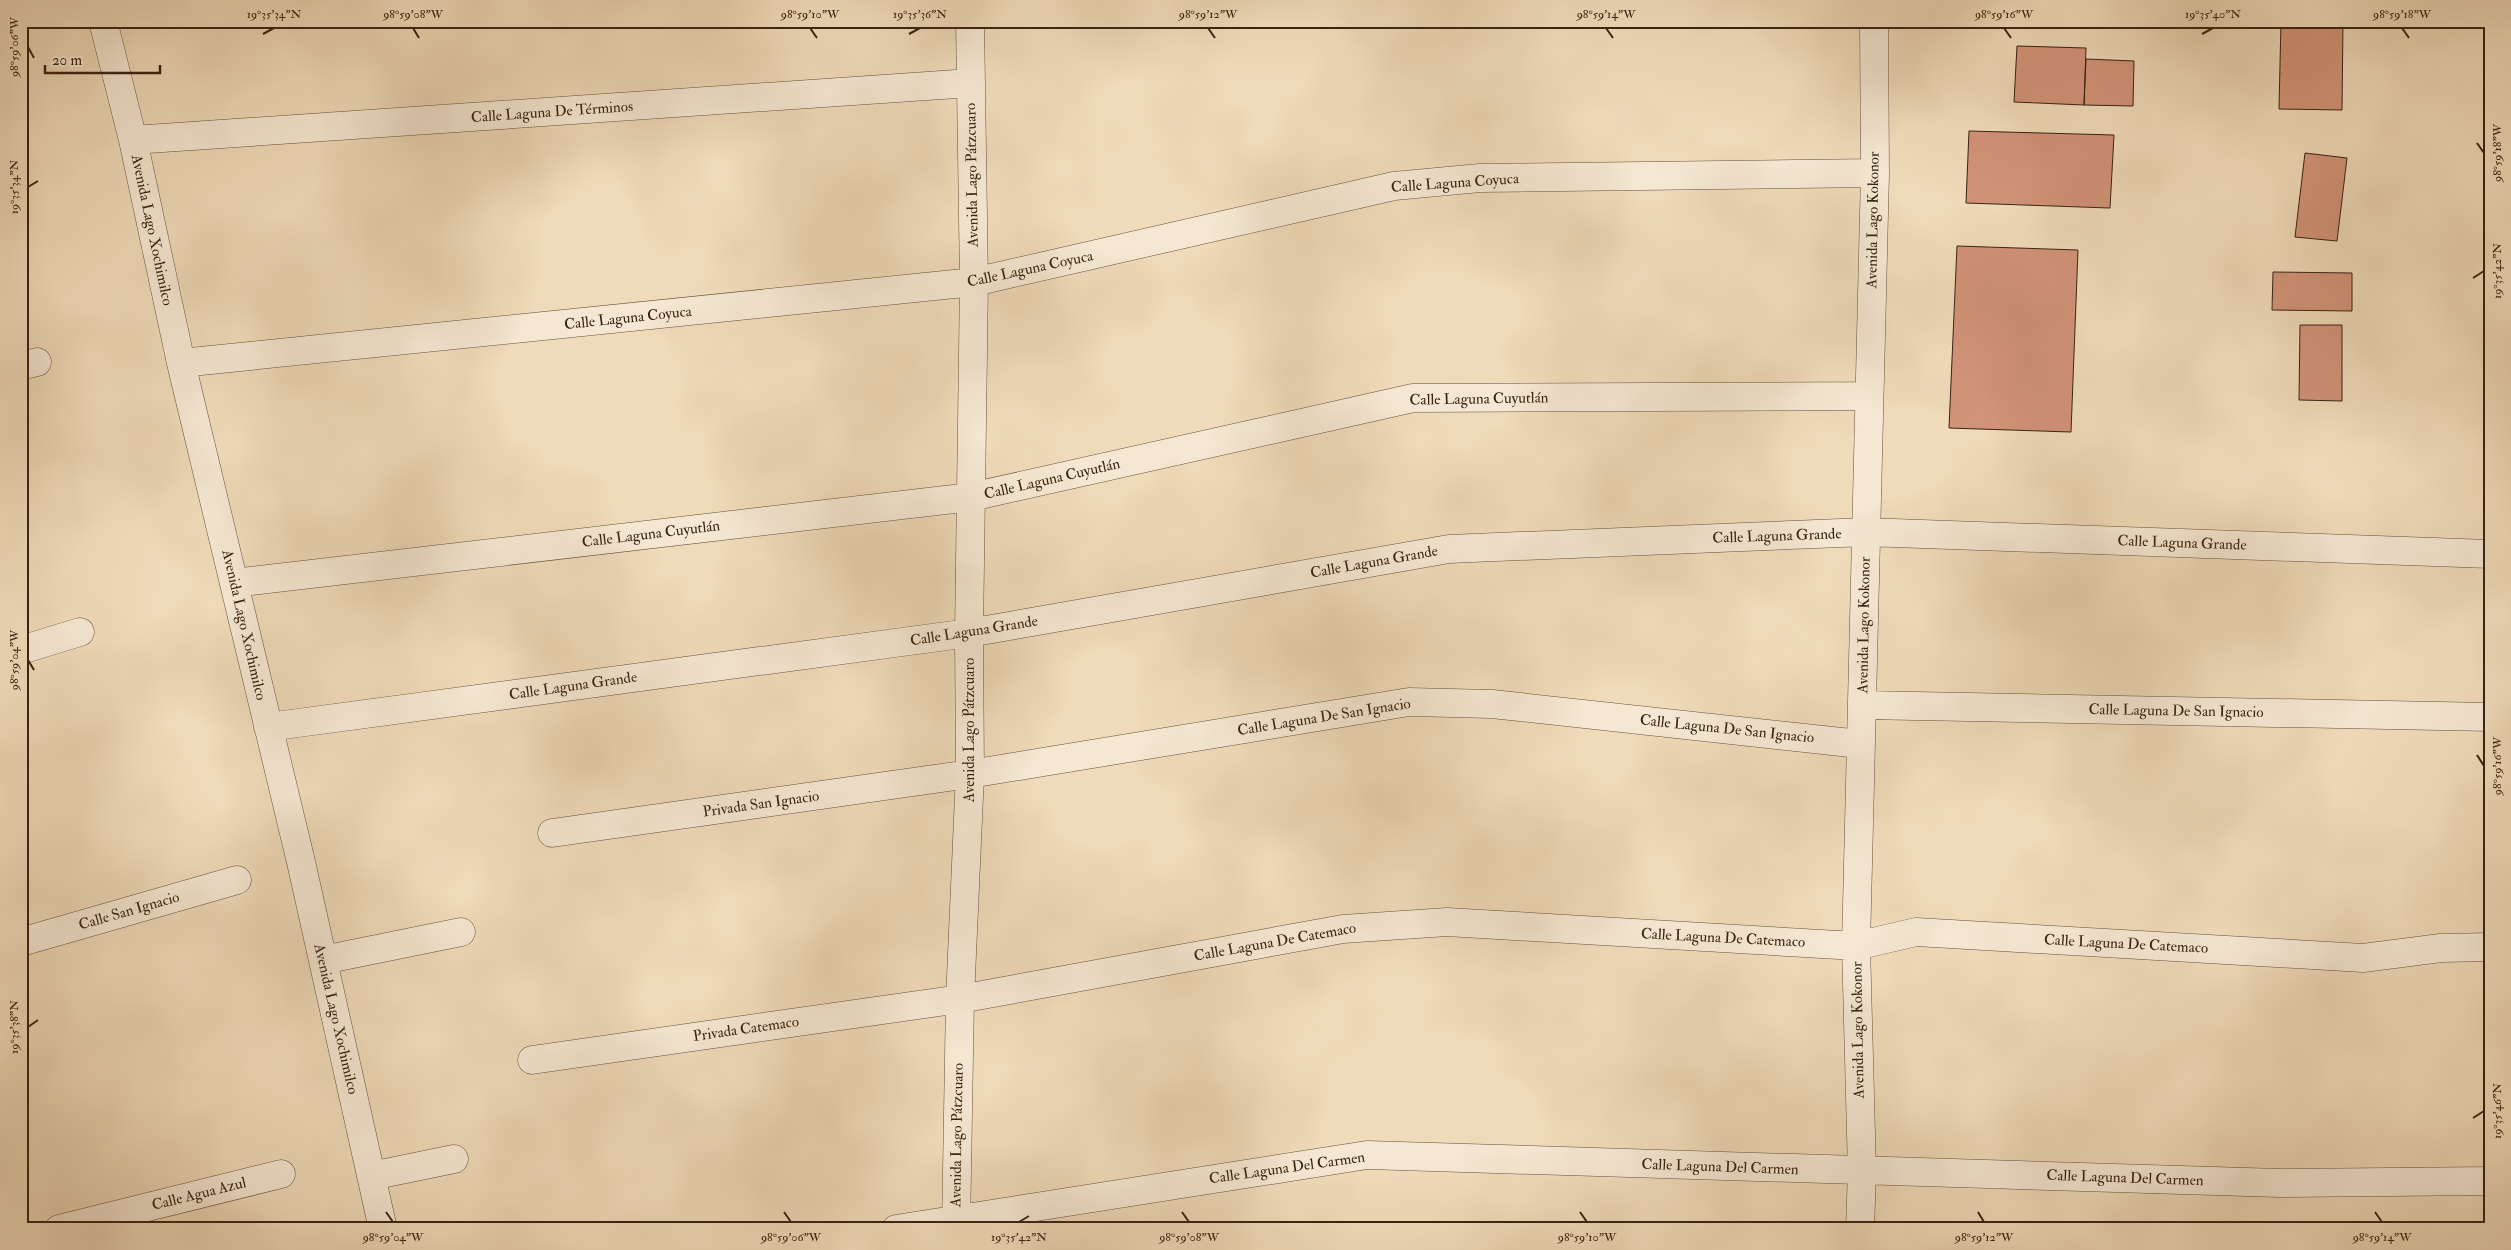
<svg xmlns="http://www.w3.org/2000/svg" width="2511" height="1250" viewBox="0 0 2511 1250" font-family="'IM FELL Double Pica',serif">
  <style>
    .building { fill: #d29378; stroke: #382313 }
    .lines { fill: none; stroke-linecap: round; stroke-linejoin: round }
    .street-casing { stroke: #66513c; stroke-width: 29 }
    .street { stroke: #f5e7d2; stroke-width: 28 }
    .ticks { fill: none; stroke: #382313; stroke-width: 2 }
    .labels { text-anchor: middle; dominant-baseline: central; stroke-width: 4; stroke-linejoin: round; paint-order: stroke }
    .street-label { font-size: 15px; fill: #382313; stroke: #f5e7d2 }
    .neatline { fill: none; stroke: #382313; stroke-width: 2 }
    .ticks-label { font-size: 12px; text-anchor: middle; fill: #382313 }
  </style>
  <rect width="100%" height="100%" fill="#efdab9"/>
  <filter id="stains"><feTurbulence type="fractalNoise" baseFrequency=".004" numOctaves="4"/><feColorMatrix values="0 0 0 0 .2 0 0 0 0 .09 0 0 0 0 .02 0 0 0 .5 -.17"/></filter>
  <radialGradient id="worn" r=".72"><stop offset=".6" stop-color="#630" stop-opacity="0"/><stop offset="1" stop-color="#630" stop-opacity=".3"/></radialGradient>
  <path class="building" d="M2281,21H2343L2342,110L2279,109Z
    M2017,46L2086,48L2084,105L2014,102Z
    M2086,59L2134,61L2133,106L2084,105Z
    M1969,131L2114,135L2110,208L1966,203Z
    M2305,153L2347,158L2337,241L2295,237Z
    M1957,246L2078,250L2071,432L1949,428Z
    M2273,272L2352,273V311L2272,310Z
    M2300,325H2342V401L2299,400Z"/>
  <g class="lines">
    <defs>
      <path id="street" d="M103,21L133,140L181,363L301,862L383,1229
        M133,140L971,83
        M181,363L974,282L1394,186L1480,178L1875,173
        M21,366L37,362
        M234,583L971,497L1413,398L1869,396
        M21,650L80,632
        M1863,705L2490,717
        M268,727L969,633L1449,549L1866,532L2490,554
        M552,833L970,774L1409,702L1492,704L1860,744
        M21,942L237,880
        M323,960L461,932
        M532,1060L960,999L1343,929L1447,922L1856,946L1916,932L2363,958L2441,948L2490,947
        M371,1176L454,1159
        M59,1229L281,1174
        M896,1229L1367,1155L2280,1183L2490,1181
        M956,1229L960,999L970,774L969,633L974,282L970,21
        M1860,1229L1862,1171L1856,946L1875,173L1874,21"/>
    </defs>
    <use href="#street" class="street-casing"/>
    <use href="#street" class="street"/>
  </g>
  <path class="ticks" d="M413,28L419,38M810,28L817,38M1208,28L1215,38M1606,28L1613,38M2004,28L2011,38M2402,28L2409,38M263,34L274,28M909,34L920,28M2202,34L2213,28M28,47L34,58M2477,143L2484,153M28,187L38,181M2473,278L2484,271M28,660L34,670M2477,755L2484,766M28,1027L38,1020M2473,1118L2484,1111M386,1212L393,1222M784,1212L791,1222M1182,1212L1189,1222M1580,1212L1587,1222M1978,1212L1984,1222M2375,1212L2382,1222M1019,1222L1029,1216"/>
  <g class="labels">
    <g class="street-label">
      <text transform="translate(552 112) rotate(-4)">Calle Laguna De Términos</text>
      <text transform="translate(972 175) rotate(-91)">Avenida Lago Pátzcuaro</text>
      <text transform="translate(1455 183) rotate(-4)">Calle Laguna Coyuca</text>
      <text transform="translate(1873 220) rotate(-89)">Avenida Lago Kokonor</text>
      <text transform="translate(152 230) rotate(78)">Avenida Lago Xochimilco</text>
      <text transform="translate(1030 269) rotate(-12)">Calle Laguna Coyuca</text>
      <text transform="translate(628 318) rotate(-6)">Calle Laguna Coyuca</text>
      <text transform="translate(1479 399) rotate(-1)">Calle Laguna Cuyutlán</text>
      <text transform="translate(1052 479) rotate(-13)">Calle Laguna Cuyutlán</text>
      <text transform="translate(651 534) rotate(-7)">Calle Laguna Cuyutlán</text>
      <text transform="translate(1777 536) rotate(-2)">Calle Laguna Grande</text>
      <text transform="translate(2182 543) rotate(2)">Calle Laguna Grande</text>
      <text transform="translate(1374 562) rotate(-10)">Calle Laguna Grande</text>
      <text transform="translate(244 625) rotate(77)">Avenida Lago Xochimilco</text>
      <text transform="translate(1864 625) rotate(-89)">Avenida Lago Kokonor</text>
      <text transform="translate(974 631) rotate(-9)">Calle Laguna Grande</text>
      <text transform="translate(573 686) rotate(-8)">Calle Laguna Grande</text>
      <text transform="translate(2176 711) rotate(1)">Calle Laguna De San Ignacio</text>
      <text transform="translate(1324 717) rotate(-9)">Calle Laguna De San Ignacio</text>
      <text transform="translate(1727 729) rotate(6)">Calle Laguna De San Ignacio</text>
      <text transform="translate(969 730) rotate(-90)">Avenida Lago Pátzcuaro</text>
      <text transform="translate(761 804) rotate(-8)">Privada San Ignacio</text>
      <text transform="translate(129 911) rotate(-16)">Calle San Ignacio</text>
      <text transform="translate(1723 938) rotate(3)">Calle Laguna De Catemaco</text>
      <text transform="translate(1275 942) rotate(-10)">Calle Laguna De Catemaco</text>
      <text transform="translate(2126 944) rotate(3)">Calle Laguna De Catemaco</text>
      <text transform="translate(336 1019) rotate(77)">Avenida Lago Xochimilco</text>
      <text transform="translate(746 1029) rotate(-8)">Privada Catemaco</text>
      <text transform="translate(1858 1030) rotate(-91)">Avenida Lago Kokonor</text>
      <text transform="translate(957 1135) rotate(-89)">Avenida Lago Pátzcuaro</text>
      <text transform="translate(1720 1167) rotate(2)">Calle Laguna Del Carmen</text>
      <text transform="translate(1287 1168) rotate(-8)">Calle Laguna Del Carmen</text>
      <text transform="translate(2125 1178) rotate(2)">Calle Laguna Del Carmen</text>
      <text transform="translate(199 1194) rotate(-14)">Calle Agua Azul</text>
    </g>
  </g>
  <rect width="2511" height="1250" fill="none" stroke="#efdab9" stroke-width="55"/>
  <path d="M45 65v8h115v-8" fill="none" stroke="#382313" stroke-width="2.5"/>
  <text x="52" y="65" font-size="15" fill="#382313" stroke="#f5e7d2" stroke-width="4" paint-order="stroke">20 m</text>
  <rect x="28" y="28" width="2456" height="1194" class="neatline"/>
  <g class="ticks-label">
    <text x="274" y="18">19°35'34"N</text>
    <text x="413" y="18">98°59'08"W</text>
    <text x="810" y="18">98°59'10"W</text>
    <text x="920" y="18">19°35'36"N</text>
    <text x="1208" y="18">98°59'12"W</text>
    <text x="1606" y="18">98°59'14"W</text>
    <text x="2004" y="18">98°59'16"W</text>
    <text x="2213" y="18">19°35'40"N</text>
    <text x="2402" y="18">98°59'18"W</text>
    <text transform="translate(14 47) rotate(-90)" y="4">98°59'06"W</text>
    <text transform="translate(2497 153) rotate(-90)" y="4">98°59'18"W</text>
    <text transform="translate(14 187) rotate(-90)" y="4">19°35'34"N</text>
    <text transform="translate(2497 271) rotate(-90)" y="4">19°35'42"N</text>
    <text transform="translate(14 660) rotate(-90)" y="4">98°59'04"W</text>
    <text transform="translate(2497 766) rotate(-90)" y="4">98°59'16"W</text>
    <text transform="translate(14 1027) rotate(-90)" y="4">19°35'38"N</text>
    <text transform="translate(2497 1111) rotate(-90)" y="4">19°35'46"N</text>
    <text x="393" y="1241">98°59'04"W</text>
    <text x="791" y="1241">98°59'06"W</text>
    <text x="1019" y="1241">19°35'42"N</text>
    <text x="1189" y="1241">98°59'08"W</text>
    <text x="1587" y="1241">98°59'10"W</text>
    <text x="1984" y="1241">98°59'12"W</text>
    <text x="2382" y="1241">98°59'14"W</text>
  </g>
  <rect width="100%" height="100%" filter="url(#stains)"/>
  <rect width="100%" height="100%" fill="url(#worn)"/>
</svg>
